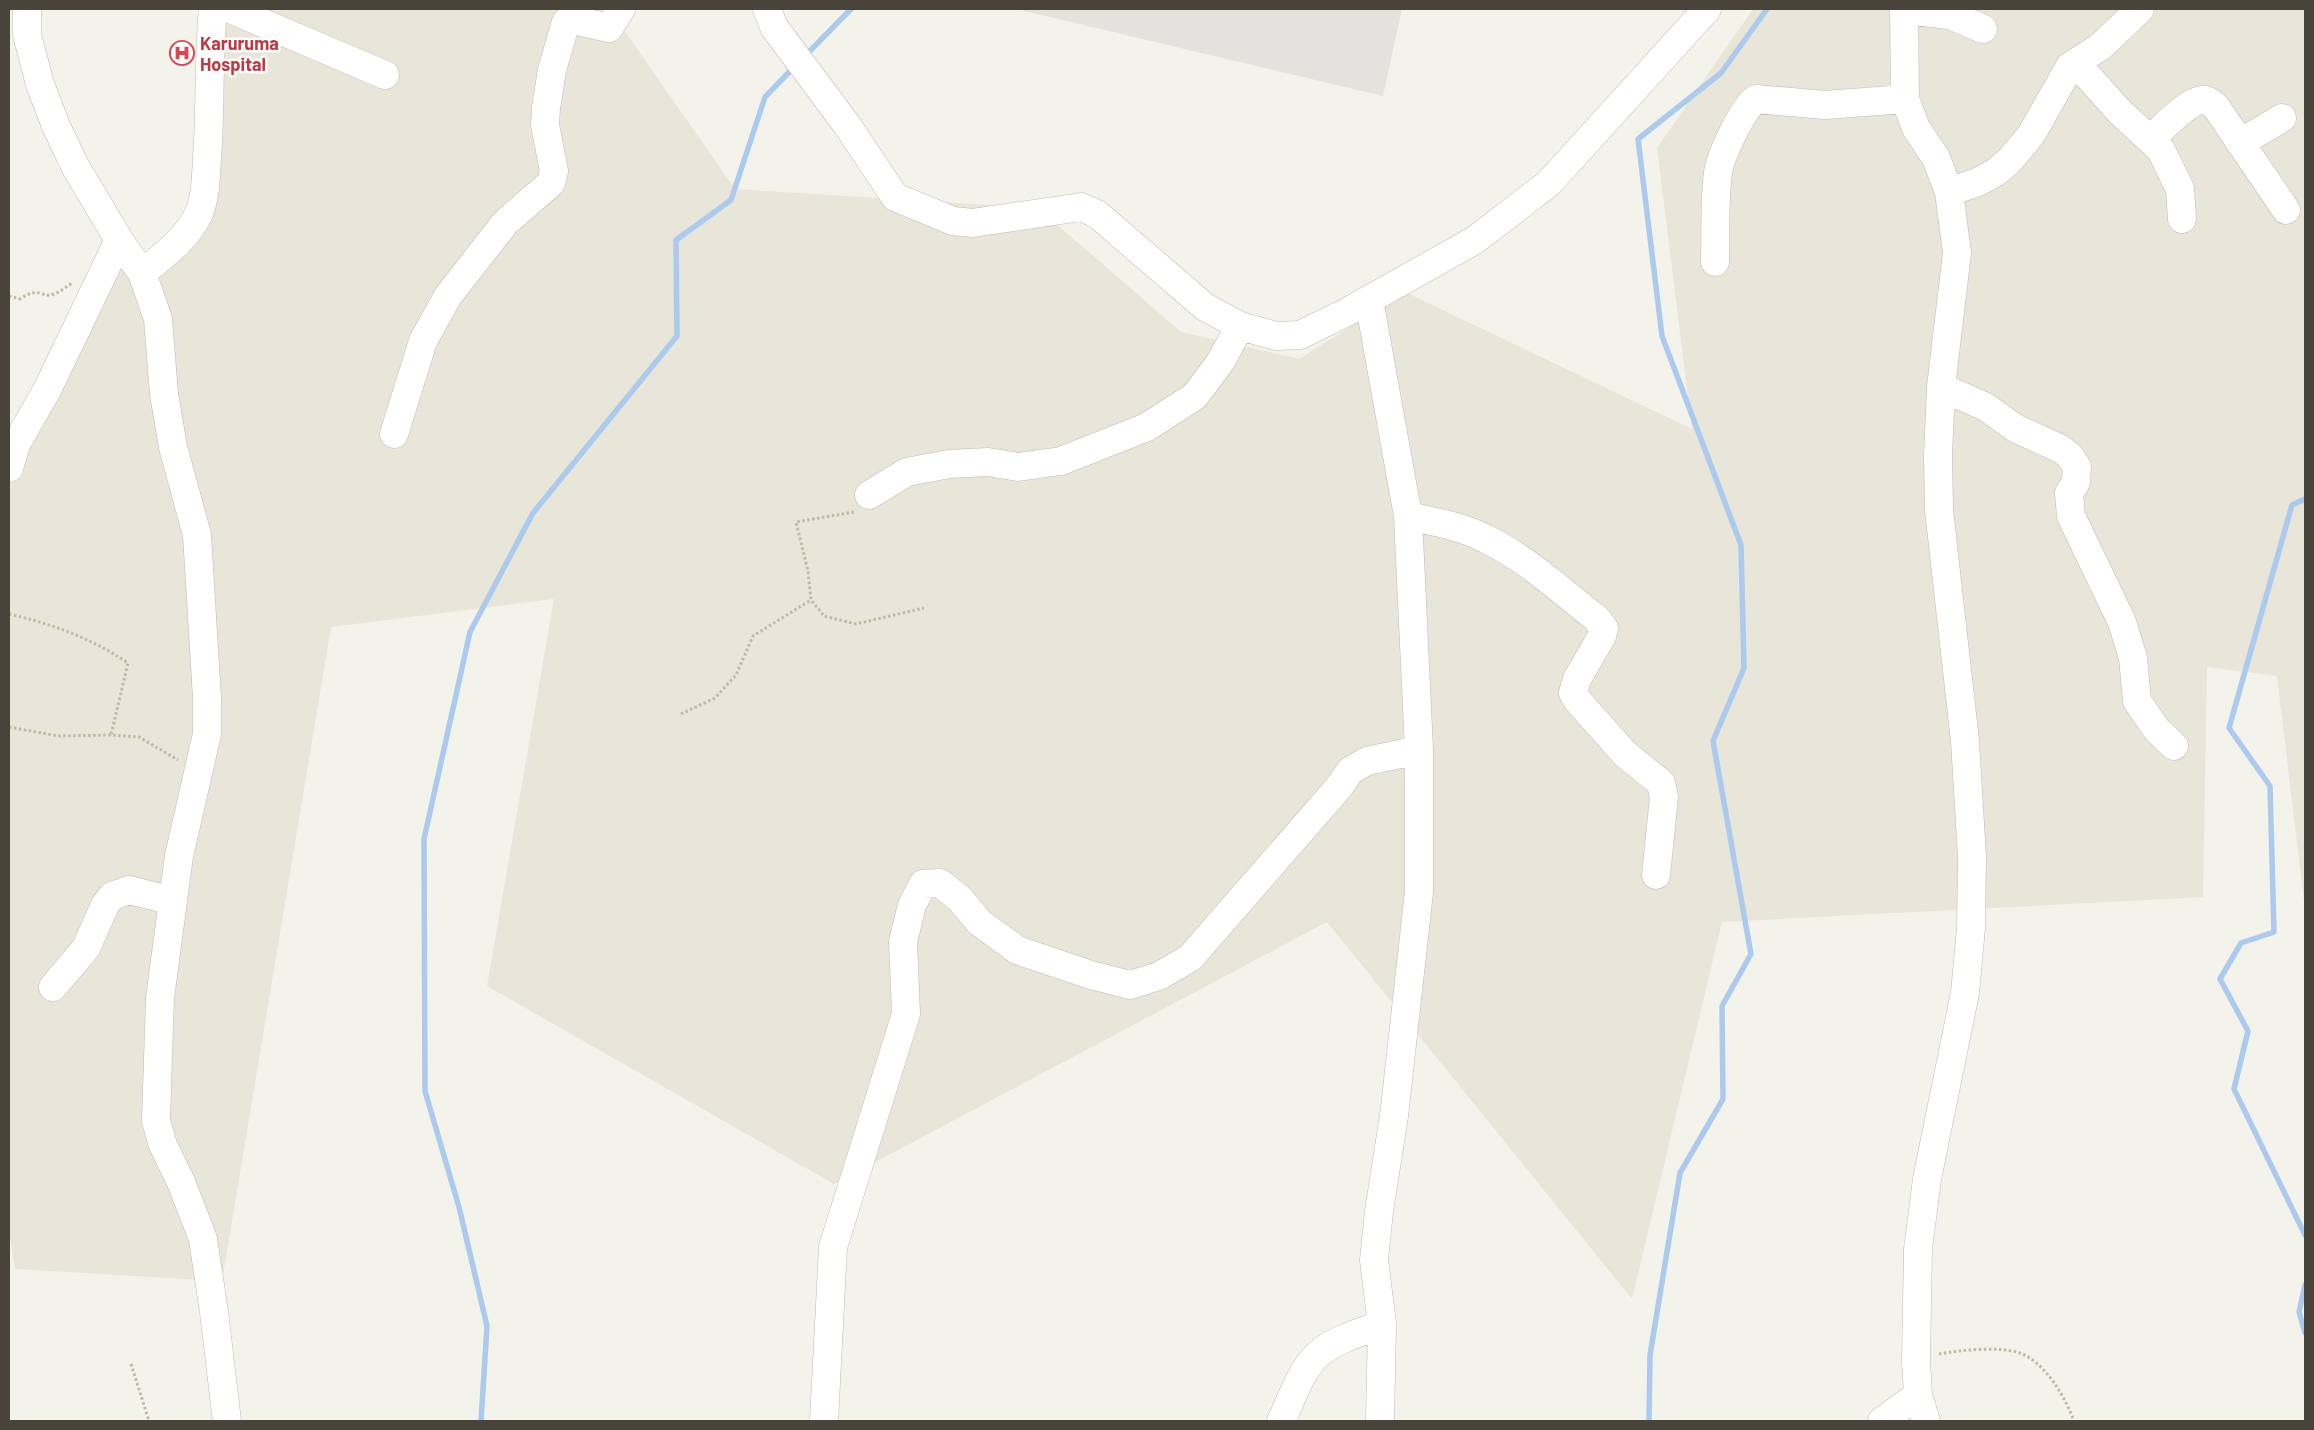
<svg xmlns="http://www.w3.org/2000/svg" width="2314" height="1430" viewBox="0 0 2314 1430" font-family="Barlow,sans-serif">
  <style>
    .residential { fill: #e8e5d9 }
    .industrial { fill: #e4e2dc }
    .lines { fill: none; stroke-linecap: round; stroke-linejoin: round }
    .stream { stroke: #abcaed; stroke-width: 5.5 }
    .minor-casing { stroke: #c0bcae; stroke-width: 29 }
    .path { stroke: #c1b9a0; stroke-width: 3; stroke-dasharray: 2.5 2.5; stroke-linecap: butt }
    .minor { stroke: #fff; stroke-width: 28 }
    .labels { text-anchor: middle; dominant-baseline: central; stroke-width: 5; stroke-linejoin: round; paint-order: stroke }
    .health-label { font-size: 18px; font-weight: bold; fill: #be3a42; stroke: #fff; text-anchor: start }
  </style>
  <rect width="100%" height="100%" fill="#f4f3eb"/>
  <path class="residential" d="M227,9H620L617,20L735,189L1038,208L1181,332L1299,359L1405,292L1692,429L1657,148L1753,9H2305V910L2277,676L2207,667L2203,897L1722,922L1632,1299L1327,922L834,1184L487,986L554,599L331,627L222,1281L15,1269L9,1230V434L83,291L209,221Z"/>
  <path class="industrial" d="M1016,9H1402L1383,96Z"/>
  <g class="lines">
    <path class="stream" d="M804,57L851,9
      M2305,499L2292,505L2229,728L2270,786L2274,932L2241,943L2220,979L2248,1031L2234,1089L2305,1235
      M2305,1285L2299,1312L2305,1333
      M481,1421L487,1326L459,1207L425,1091L424,839L470,632L533,513L677,336L676,240L731,200L765,97L794,67
      M1649,1421L1650,1355L1680,1173L1723,1099L1722,1006L1751,954L1713,741L1744,668L1741,545L1662,336L1638,139L1721,73L1767,9"/>
    <defs>
      <path id="minor" d="M27,9V35L40,84L56,126L75,166L119,240L142,273L158,319L164,394L173,447L197,535L207,698V734L179,856L160,998L156,1121L163,1145L181,1182L203,1239L214,1312L227,1421
        M230,9L385,75
        M767,9L774,27L847,125L895,197L953,221L972,223L1081,207L1097,214L1205,307L1240,326L1276,336L1300,335L1347,312L1475,240L1549,183L1707,9
        M1904,10L1950,15L1983,29
        M2070,66L2086,74L2119,111L2161,150L2180,189L2182,219
        M2150,139C2162,129 2188,101 2202,100C2208,99 2212,104 2216,107L2286,210
        M2240,143L2282,118
        M1949,192L1978,182L1996,172L2009,161L2031,135L2070,66L2100,47L2140,9
        M1715,262C1716,233 1714,202 1718,173C1720,157 1743,107 1756,99L1825,105L1905,99
        M142,273C162,257 188,238 199,213C206,196 206,175 207,157C211,108 208,58 213,9
        M1369,300L1408,516L1419,750V892L1394,1116L1379,1211L1374,1260L1382,1324L1380,1421
        M1941,387L1986,407L2015,428L2061,449L2070,456L2077,467L2076,482L2069,493L2071,516L2122,622L2133,658L2137,701L2157,730L2174,746
        M394,434L423,341L448,296L505,223L551,183L554,171L545,125L546,108L552,70L566,22L574,20L609,28L621,9
        M9,468L16,444L47,390L119,240
        M869,495L907,472L949,464L988,462L1018,467L1061,461L1147,427L1195,396L1221,361L1240,326
        M1408,516C1434,522 1462,526 1486,539C1526,558 1561,591 1596,618L1604,628L1602,636L1577,679L1573,693L1578,701L1625,754L1661,783L1664,797L1656,875
        M53,987L86,948L105,905L112,896L129,890L173,901
        M1918,1395L1926,1421
        M824,1421L833,1247L906,1014L903,942L912,905L923,884L940,883L960,899L979,922L1017,950L1091,975L1130,985L1159,976L1190,958L1339,787L1350,771L1367,761L1419,750
        M1281,1421C1292,1399 1301,1367 1322,1351C1339,1338 1362,1332 1382,1324
        M1882,1421L1918,1395L1916,1361L1918,1249L1927,1179L1965,993L1971,928L1972,857L1965,741L1939,510L1938,455L1941,387L1957,253L1949,192L1936,158L1916,128L1905,99L1904,9"/>
    </defs>
    <use href="#minor" class="minor-casing"/>
    <path class="path" d="M9,296L20,299C41,285 41,299 54,294C60,292 66,287 72,283
      M854,512L796,522L808,571L811,600L824,616L856,624L924,608
      M9,614C52,624 91,638 128,663L111,735
      M681,714L715,698L736,675L753,636L811,600
      M9,727L58,736L111,735L139,737L178,760
      M1939,1354C1961,1350 1999,1346 2020,1353C2046,1363 2065,1397 2074,1421
      M131,1364L149,1421"/>
    <use href="#minor" class="minor"/>
  </g>
  <defs>
    <symbol id="hospital-ring" viewBox="-11 -11 22 22"><circle r="9.5" fill="#fff" stroke="#e0444e" stroke-width="1.5"/><path d="M-5-5h3v3.5h4V-5h3V5h-3V1.5h-4V5h-3Z" fill="#e0444e"/></symbol>
  </defs>
  <g fill-rule="evenodd">
    <use href="#hospital-ring" x="168" y="39" width="28" height="28"/>
  </g>
  <g class="labels">
    <g class="health-label">
      <text x="200" y="43">Karuruma<tspan x="200" dy="21">Hospital</tspan></text>
    </g>
  </g>
  <rect width="2314" height="1430" fill="none" stroke="#484439" stroke-width="20"/>
</svg>
